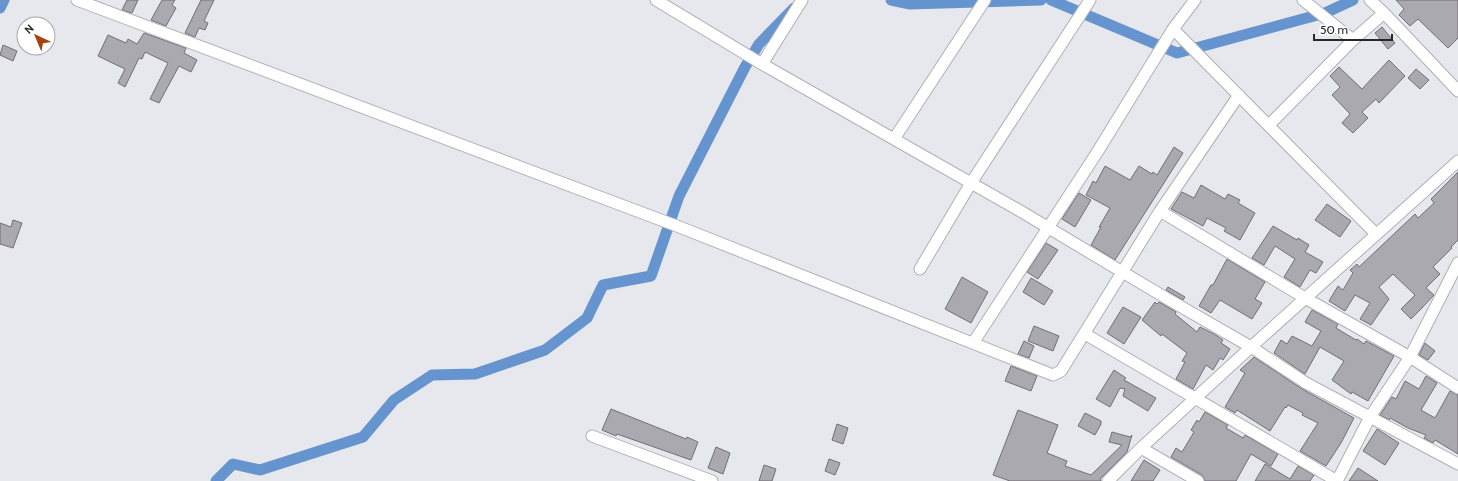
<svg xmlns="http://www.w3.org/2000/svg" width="1458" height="481" viewBox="0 0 1458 481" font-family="Cabin,sans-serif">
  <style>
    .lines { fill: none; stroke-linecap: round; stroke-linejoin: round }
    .canal { stroke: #6694ce; stroke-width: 11 }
    .building { fill: #aba9b0; stroke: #706f74 }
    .minor-casing { stroke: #aeb0b6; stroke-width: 13 }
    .minor { stroke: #fff; stroke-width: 11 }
  </style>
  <rect width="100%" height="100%" fill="#e6e8ee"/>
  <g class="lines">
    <path class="canal" d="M891,0L910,4L1041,0
      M1051,0L1177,53L1325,13L1353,0
      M0,8L4,0
      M216,481L233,464L260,470L363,437L394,400L432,375L475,374L545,350L587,318L603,285L651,276L679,196L745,67L759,44L794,8"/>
  </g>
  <path class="building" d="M127,0H138L132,13L122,10Z
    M162,0H175L172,5L176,8L166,26L151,20Z
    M201,0H214L204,21L208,23L205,30L199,28L195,37L185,33Z
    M1396,0H1458V38L1448,48L1418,19L1410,26L1399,15L1404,9Z
    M1382,27L1395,43L1388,49L1375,33Z
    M144,33L186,48L184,53L197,60L191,72L179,66L159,103L150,99L168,63L145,52L142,59L139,58L125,87L118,83L125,69L98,56L108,35L126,43L128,39L137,44Z
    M3,45L17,51L13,61L0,55Z
    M1389,60L1405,76L1379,103L1376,99L1362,112L1368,118L1353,133L1342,123L1350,114L1332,95L1340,87L1330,76L1339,67L1362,89Z
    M1416,69L1429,80L1420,89L1408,78Z
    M1174,147L1183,153L1115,260L1091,245L1101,227H1099L1110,208L1086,195L1093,181L1096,183L1105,166L1130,180L1139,166L1152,174L1153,172L1157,175Z
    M1458,172V240L1451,247L1452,248L1433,267L1440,274L1426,288L1434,295L1421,309L1411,319L1401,309L1415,295L1393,274L1379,287L1389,299L1371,325L1360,319L1370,303L1355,295L1345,311L1329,301L1338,286L1343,290L1353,273L1350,270L1357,264L1359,267L1415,214L1418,218L1434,203L1431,199Z
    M1201,185L1225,199L1228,194L1240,200L1238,203L1255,213L1240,240L1224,231L1226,228L1207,218L1203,226L1171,209L1182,192L1194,198Z
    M1079,193L1091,200L1075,227L1062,219Z
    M1327,204L1351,221L1340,237L1315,220Z
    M13,220L22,223L13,248L0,244V223L11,227Z
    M1273,226L1297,240L1298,238L1309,245L1305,252L1323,262L1316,273L1310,270L1300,287L1284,277L1295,259L1275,246L1264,265L1252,258Z
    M1046,243L1058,250L1038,279L1027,272Z
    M1227,259L1265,282L1255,299L1262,303L1252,319L1220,300L1211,313L1199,306L1211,285H1213Z
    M962,277L988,292L971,323L945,309Z
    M1031,278L1053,291L1044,305L1023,292Z
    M1168,287L1185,297L1183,300L1166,290Z
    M1155,302L1157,304L1159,302L1176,312L1175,314L1197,332L1200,327L1214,334L1223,340L1221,343L1230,349L1223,360L1220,358L1213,370L1206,365L1193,389L1176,379L1185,362L1182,361L1187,353L1162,334L1161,336L1142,320Z
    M1123,307L1141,317L1124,344L1107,333Z
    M1312,310L1338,324L1336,328L1356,340L1357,339L1364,344L1366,341L1394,356L1368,401L1352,392L1351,394L1332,380L1344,361L1320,347L1305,374L1274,353L1281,340L1287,344L1292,336L1312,346L1321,331L1305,322Z
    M1034,326L1059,336L1053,351L1028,341Z
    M1024,341L1034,346L1029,358L1018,354Z
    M1425,343L1435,351L1428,360L1419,355Z
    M1254,357L1302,389L1354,418L1341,443L1326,466L1300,451L1318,423L1302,415L1303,413L1288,405L1286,408L1285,407L1270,431L1237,410L1235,413L1225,407L1245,373L1240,370Z
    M1011,366L1037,376L1031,391L1005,381Z
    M1114,370L1126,378L1124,380L1156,398L1148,411L1123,396L1125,389L1120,388L1110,407L1096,399Z
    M1426,376L1437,383L1421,410L1435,418L1450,391L1458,395V454L1435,440L1433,443L1424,438L1426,435L1408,428L1390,418L1389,420L1380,415L1392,397L1396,399L1405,381L1419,389Z
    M611,409L686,439L687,437L698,442L691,460L617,434L616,436L602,430Z
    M1018,410L1058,425L1047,453L1067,461L1065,466L1091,475L1122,445L1109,442L1112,432L1130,437L1132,435L1127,452L1100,479L1101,481H1010L993,475Z
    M1205,412L1228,425L1226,428L1243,438L1245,435L1278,454L1271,466L1251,454L1236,481H1205L1202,475L1171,457L1176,448L1182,452L1194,432L1191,430L1197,420L1199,422Z
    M1085,413L1101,421V424L1095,435L1078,426Z
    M837,424L848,428L843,444L832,440Z
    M1377,429L1399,443L1385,465L1363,451Z
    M716,447L730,453L723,474L708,468Z
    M829,459L840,463L835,475L825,471Z
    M1144,460L1160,470L1153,481H1131Z
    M1265,464L1290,479L1298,466L1314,475L1310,481H1255Z
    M764,465L776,469L772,481H759Z
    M1358,468L1378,481H1349Z"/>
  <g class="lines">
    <defs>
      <path id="minor" d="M77,0L677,226L1053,375L1061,371L1160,211L1239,95
        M656,0L762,64L1022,212L1166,298L1251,347L1306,383L1458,464
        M1303,0L1353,40
        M1370,0L1384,13L1458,91
        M1173,29L1376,234
        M762,64L802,0
        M1269,125L1353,40L1384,13
        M894,139L985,0
        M1160,211L1305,298L1410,357L1458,388
        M920,269L971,183L1090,0
        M1085,334L1337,481
        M973,343L1098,151L1173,29L1195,0
        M592,436L712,481
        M1141,448L1198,481
        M1108,481L1141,448L1251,347L1458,161
        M1337,481L1370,417L1410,357L1458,263"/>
    </defs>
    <use href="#minor" class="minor-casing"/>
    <use href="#minor" class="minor"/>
  </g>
  <g transform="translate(36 36) rotate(316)"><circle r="19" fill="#ffffff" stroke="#a8a9a9"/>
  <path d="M0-3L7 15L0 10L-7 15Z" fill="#a6420e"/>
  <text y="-6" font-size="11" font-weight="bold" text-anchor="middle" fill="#262729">N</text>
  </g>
  <path d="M1314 34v6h78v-6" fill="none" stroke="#262729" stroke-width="2"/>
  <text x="1320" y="34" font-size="12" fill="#262729" stroke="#ffffff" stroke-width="3" paint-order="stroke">50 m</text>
</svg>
